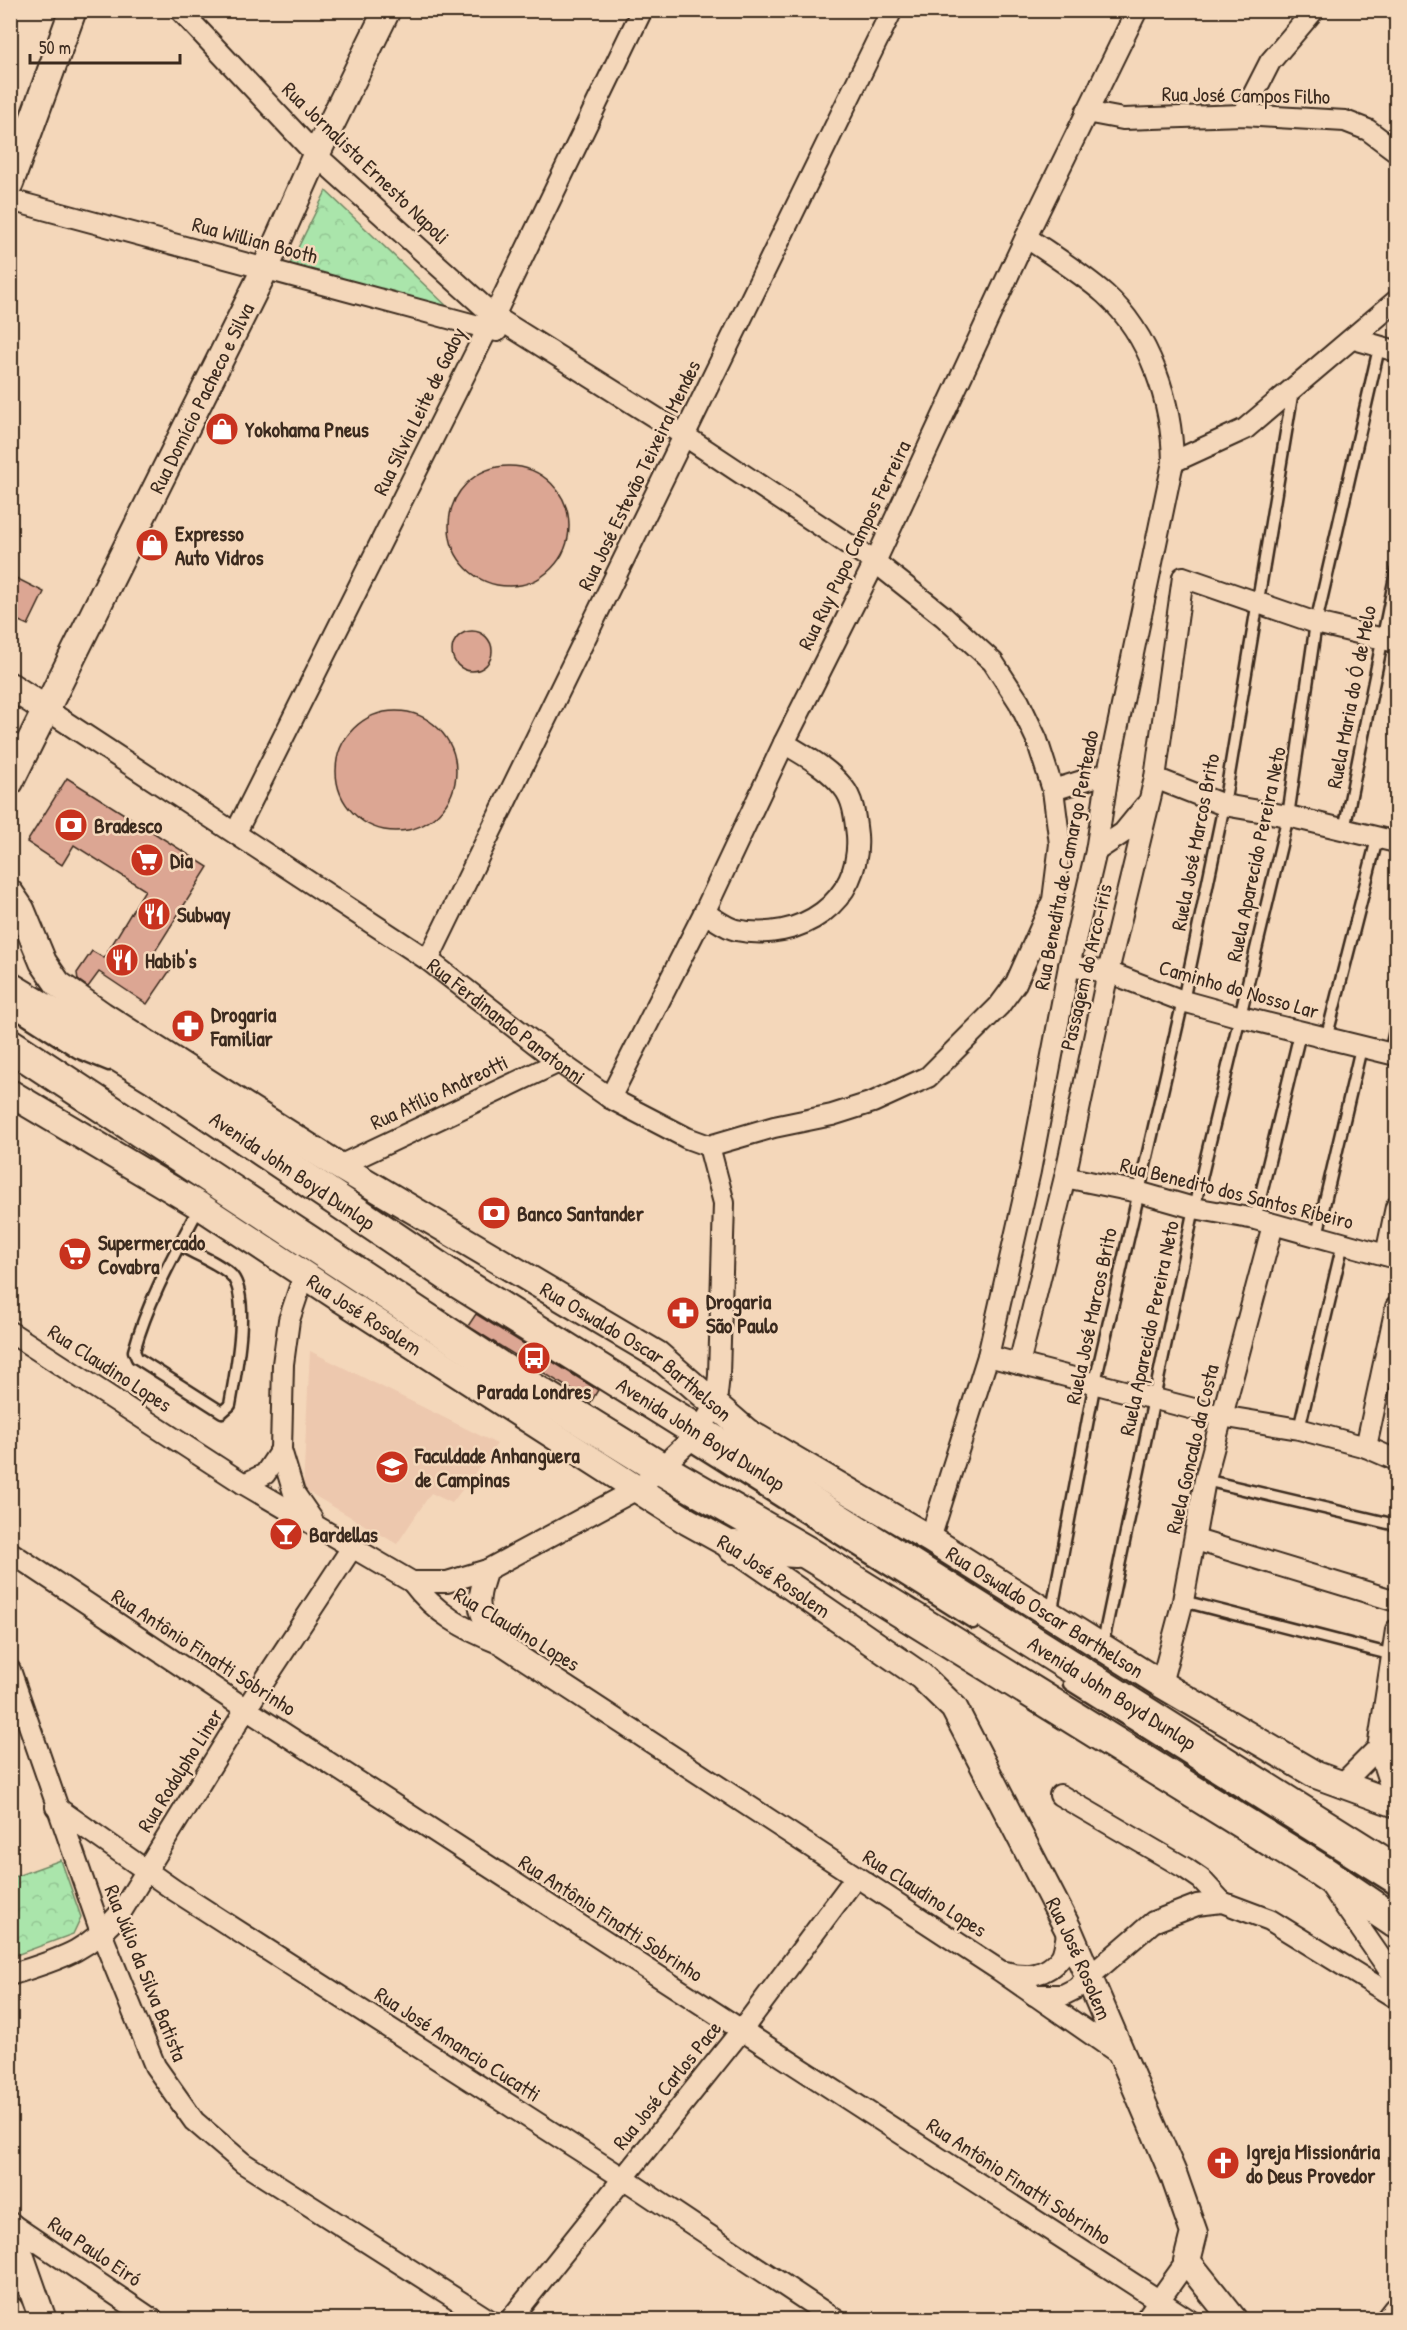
<svg xmlns="http://www.w3.org/2000/svg" width="1407" height="2330" viewBox="0 0 1407 2330" font-family="'Patrick Hand',sans-serif">
  <style>
    .built { fill: #edc8ae }
    .forest { fill: url(#forest-crowns); stroke: #728864; stroke-width: 1.5 }
    .building { fill: #dca693; stroke: #3b2a1e; stroke-width: 1.5 }
    .lines { fill: none; stroke-linecap: round; stroke-linejoin: round }
    .service-casing { stroke: #3b2a1e; stroke-width: 15 }
    .minor-casing { stroke: #3b2a1e; stroke-width: 24 }
    .tertiary-casing { stroke: #3b2a1e; stroke-width: 30 }
    .primary-casing { stroke: #3b2a1e; stroke-width: 36 }
    .service { stroke: #f4d7ba; stroke-width: 10 }
    .minor { stroke: #f4d7ba; stroke-width: 20 }
    .tertiary { stroke: #f4d7ba; stroke-width: 26 }
    .primary { stroke: #f4d7ba; stroke-width: 32 }
    .labels { text-anchor: middle; dominant-baseline: central; stroke-width: 5; stroke-linejoin: round; paint-order: stroke }
    .street-label { font-size: 21px; fill: #3b2a1e; stroke: #f4d7ba }
    .poi-label { font-size: 21px; font-weight: bold; fill: #3b2a1e; stroke: #f4d7ba; text-anchor: start }
  </style>
  <defs>
    <pattern id="forest-crowns" width="20" height="18" patternUnits="userSpaceOnUse" patternTransform="scale(1.5)"><rect width="20" height="18" fill="#aae5ab"/><path d="M2 6a3 3 0 1 1 6 0M12 15a3 3 0 1 1 6 0" fill="none" stroke="#93c593"/></pattern>
  </defs>
  <rect width="100%" height="100%" fill="#f4d7ba"/>
  <filter id="ink" filterUnits="userSpaceOnUse"><feTurbulence type="fractalNoise" baseFrequency=".0167" numOctaves="2"/><feDisplacementMap in="SourceGraphic" scale="12" xChannelSelector="R" yChannelSelector="G"/><feConvolveMatrix kernelMatrix="1 2 1 2 8 2 1 2 1" color-interpolation-filters="sRGB"/></filter>
  <g filter="url(#ink)">
    <path class="built" d="M310,1351L497,1444L452,1503L431,1493L397,1544L303,1489Z"/>
    <path class="forest" d="M326,191L452,311L290,264Z
      M11,914C20,936 18,951 11,973Z
      M61,1860L81,1917L73,1934L11,1957V1878Z"/>
    <path class="building" d="M449 526a60 60 0 1 1 120 0a60 60 0 1 1-120 0Z
      M10,575L44,592L28,625L10,617Z
      M452 651a20 20 0 1 1 40 0a20 20 0 1 1-40 0Z
      M336 771a60 60 0 1 1 120 0a60 60 0 1 1-120 0Z
      M67,778L208,867L152,956L171,969L147,1004L99,972L88,987L78,980L77,973L92,951L104,958L145,890L74,845L62,865L27,842Z
      M476,1314L598,1390L591,1402L468,1326Z"/>
    <g class="lines">
      <defs>
        <path id="service" d="M1344,830L1396,572
          M10,1009L77,1052L109,1065
          M1326,1039L1377,839
          M1390,1053L1396,1026
          M1255,1219L1300,1033
          M1317,1235L1361,1048
          M179,1245C195,1254 220,1263 232,1276C251,1299 235,1376 230,1405L222,1412L137,1358L134,1351C148,1300 175,1253 200,1206
          M1299,1429L1343,1243
          M684,1441L973,1623
          M1205,1480L1396,1525
          M1183,1601L1393,1655
          M1051,1615L1095,1382L1183,1001L1224,805L1293,390
          M1102,1647L1194,1208L1288,816L1316,623L1379,348
          M1069,1684L1396,1890"/>
        <g id="minor">
          <path d="M1086,112L1123,119L1243,115L1345,121L1368,130L1396,151"/>
          <path d="M1243,115L1270,62L1314,10"/>
          <path d="M10,200L497,331"/>
          <path d="M1354,339L1396,351"/>
          <path d="M1173,462L1245,429L1396,301"/>
          <path id="s1" d="M47,710L428,960L559,1062L610,1098L687,1138L709,1146L774,1127L832,1115L873,1102L928,1077L999,1006L1016,983L1053,900L1060,844L1053,790L1037,740L1019,702L993,662L943,616L875,562L685,436L494,316L316,155L180,10"/>
          <path d="M1155,778L1224,805L1288,816L1396,842"/>
          <path d="M1053,790L1108,773"/>
          <path d="M236,832L494,316L642,10"/>
          <path d="M1096,851L1123,833L1145,806"/>
          <path d="M704,913C714,918 726,928 736,930C800,943 862,902 857,835C855,818 854,800 843,787C827,767 805,756 784,743"/>
          <path d="M428,960L892,10"/>
          <path d="M1069,966L1108,972L1183,1001L1241,1017L1396,1055"/>
          <path d="M610,1098L704,913L784,743L875,562L1026,237L1137,10"/>
          <path d="M339,1166L559,1062"/>
          <path d="M1065,1177L1138,1192L1194,1208L1255,1219L1396,1258"/>
          <path d="M1386,1255L1396,1207"/>
          <path d="M304,1275L289,1320L283,1364L281,1450L294,1493L312,1519"/>
          <path d="M10,1332L244,1484L412,1582C435,1613 465,1630 501,1644L999,1970L1121,2055"/>
          <path d="M988,1356L1221,1416L1299,1429L1366,1447L1396,1460"/>
          <path d="M1019,1364L1065,1177L1108,972L1155,778L1183,577L1316,623L1396,642"/>
          <path d="M1366,1447L1396,1307"/>
          <path d="M244,1484L265,1474L281,1450"/>
          <path d="M930,1539L988,1356L1030,1171L1069,966L1096,851L1108,773L1173,462C1172,402 1150,335 1105,294C1081,273 1052,255 1026,237"/>
          <path d="M1196,1540L1396,1601"/>
          <path d="M10,1552L246,1709L1189,2320"/>
          <path d="M487,1570C474,1608 477,1612 501,1644"/>
          <path d="M412,1582H447L487,1570L639,1488L699,1432L716,1403L719,1375L724,1203L709,1146"/>
          <path d="M1396,1630L1378,1748L1396,1803"/>
          <path d="M10,1670L102,1935L155,2066L194,2121L243,2163L489,2320"/>
          <path d="M1161,1684L1183,1601L1205,1480L1273,1225"/>
          <path d="M1342,1784L1378,1748"/>
          <path d="M1060,1795L1185,1868L1201,1879L1222,1902"/>
          <path d="M56,1807L174,1890L623,2178L836,2320"/>
          <path d="M1331,1886L1396,1980"/>
          <path d="M1006,1972C1026,1978 1047,1976 1061,1957C1065,1951 1066,1937 1068,1929"/>
          <path d="M10,1975C59,1959 87,1953 121,1912L246,1709L353,1546"/>
          <path d="M1034,1995H1063L1075,1989L1153,1922L1197,1905L1222,1902L1270,1920L1396,1998"/>
          <path d="M10,2223L153,2320"/>
          <path d="M510,2320L741,2031L856,1877"/>
          <path d="M1145,2320L1187,2261"/>
        </g>
        <g id="tertiary">
          <path d="M10,183L73,10"/>
          <path d="M10,686L47,710"/>
          <path id="s2" d="M10,782L266,267L316,155L387,10"/>
          <path id="s3" d="M10,893L21,909L43,962L58,984L102,1015L339,1166L658,1355L747,1432L930,1539L1161,1684L1316,1775L1396,1804"/>
          <path id="s4" d="M10,1093L200,1206L338,1297L687,1521L734,1547L921,1676L954,1708L1068,1929L1174,2176L1194,2233L1187,2261L1234,2320"/>
          <path d="M10,2226L43,2320"/>
          <path d="M10,2310L14,2320"/>
          <path d="M1389,2320L1396,2311"/>
        </g>
        <g id="primary">
          <path id="s5" d="M10,989L153,1076L459,1282L699,1432L1396,1871"/>
          <path d="M10,1045L526,1385L660,1468L806,1552L1321,1871L1396,1922"/>
          <path d="M734,1547L796,1551"/>
        </g>
      </defs>
      <use href="#service" class="service-casing"/>
      <use href="#minor" class="minor-casing"/>
      <use href="#tertiary" class="tertiary-casing"/>
      <use href="#primary" class="primary-casing"/>
      <use href="#service" class="service"/>
      <use href="#minor" class="minor"/>
      <use href="#tertiary" class="tertiary"/>
      <use href="#primary" class="primary"/>
    </g>
  </g>
  <defs>
    <symbol id="shop-disc" viewBox="-11 -11 22 22"><circle r="9.5" fill="#c8321e" stroke="#f4d7ba"/><path d="M-5-2.5h2.3a2.7 3.5 0 0 1 5.4 0H5L5.5 6h-11ZM-1.5-2.5h3a1.5 2.3 0 0 0-3 0Z" fill="#fff"/></symbol>
    <symbol id="bank-disc" viewBox="-11 -11 22 22"><circle r="9.5" fill="#c8321e" stroke="#f4d7ba"/><path d="M-6-4H6V4H-6ZM0-2.3a2.3 2.3 0 1 0 0 4.6a2.3 2.3 0 1 0 0-4.6Z" fill="#fff"/></symbol>
    <symbol id="supermarket-disc" viewBox="-11 -11 22 22"><circle r="9.5" fill="#c8321e" stroke="#f4d7ba"/><path d="M-6-5.5h2.5l.6 2H6L4.5 2H-2.5L-4.4-4H-6ZM-1.5 3.2a1.3 1.3 0 1 0 .1 0ZM3 3.2a1.3 1.3 0 1 0 .1 0Z" fill="#fff"/></symbol>
    <symbol id="restaurant-disc" viewBox="-11 -11 22 22"><circle r="9.5" fill="#c8321e" stroke="#f4d7ba"/><path d="M-5-6h1v4h1v-4h1v4h1v-4h1v5L-1.5 .5V6h-2V.5L-5-1ZM5-6V6H3V1.5H1.5Q1.5-4 5-6Z" fill="#fff"/></symbol>
    <symbol id="pharmacy-disc" viewBox="-11 -11 22 22"><circle r="9.5" fill="#c8321e" stroke="#f4d7ba"/><path d="M-2-6h4v4h4v4h-4v4h-4v-4h-4v-4h4Z" fill="#fff"/></symbol>
    <symbol id="bus-disc" viewBox="-11 -11 22 22"><circle r="9.5" fill="#c8321e" stroke="#f4d7ba"/><path d="M-5-6H5V4H4V6H2V4H-2V6H-4V4H-5ZM-3.5-4V0h7V-4ZM-3.5 1.2v1.5H-2V1.2ZM2 1.2v1.5H3.5V1.2Z" fill="#fff"/></symbol>
    <symbol id="university-disc" viewBox="-11 -11 22 22"><circle r="9.5" fill="#c8321e" stroke="#f4d7ba"/><path d="M0-5L7-2L0 1L-7-2ZM-4 1L0 2.5L4 1V4Q0 6-4 4Z" fill="#fff"/></symbol>
    <symbol id="bar-disc" viewBox="-11 -11 22 22"><circle r="9.5" fill="#c8321e" stroke="#f4d7ba"/><path d="M-6-5H6L.8 .8V4.5H3.5V6h-7V4.5H-.8V.8Z" fill="#fff"/></symbol>
    <symbol id="church-disc" viewBox="-11 -11 22 22"><circle r="9.5" fill="#c8321e" stroke="#f4d7ba"/><path d="M-1.2-6h2.4v3.5h3.3v2.4h-3.3V6h-2.4V-.1h-3.3v-2.4h3.3Z" fill="#fff"/></symbol>
  </defs>
  <g fill-rule="evenodd">
    <use href="#shop-disc" x="203" y="410" width="38" height="38"/>
    <use href="#shop-disc" x="133" y="526" width="38" height="38"/>
    <use href="#bank-disc" x="52" y="806" width="38" height="38"/>
    <use href="#supermarket-disc" x="128" y="841" width="38" height="38"/>
    <use href="#restaurant-disc" x="135" y="895" width="38" height="38"/>
    <use href="#restaurant-disc" x="103" y="941" width="38" height="38"/>
    <use href="#pharmacy-disc" x="169" y="1007" width="38" height="38"/>
    <use href="#bank-disc" x="475" y="1194" width="38" height="38"/>
    <use href="#supermarket-disc" x="56" y="1235" width="38" height="38"/>
    <use href="#pharmacy-disc" x="664" y="1294" width="38" height="38"/>
    <use href="#bus-disc" x="515" y="1339" width="38" height="38"/>
    <use href="#university-disc" x="373" y="1448" width="38" height="38"/>
    <use href="#bar-disc" x="267" y="1515" width="38" height="38"/>
    <use href="#church-disc" x="1204" y="2144" width="38" height="38"/>
  </g>
  <g class="labels">
    <g class="street-label">
      <text transform="translate(1246 95) rotate(1)">Rua José Campos Filho</text>
      <text transform="translate(366 163) rotate(44)">Rua Jornalista Ernesto Napoli</text>
      <text transform="translate(255 240) rotate(15)">Rua Willian Booth</text>
      <text stroke="none"><textPath href="#s2" startOffset="429">Rua Domício Pacheco e Silva</textPath></text>
      <text transform="translate(419 411) rotate(-64)">Rua Sílvia Leite de Godoy</text>
      <text transform="translate(639 475) rotate(-64)">Rua José Estevão Teixeira Mendes</text>
      <text transform="translate(854 545) rotate(-64)">Rua Ruy Pupo Campos Ferreira</text>
      <text transform="translate(1351 697) rotate(-79)">Ruela Maria do Ó de Melo</text>
      <text transform="translate(1195 842) rotate(-79)">Ruela José Marcos Brito</text>
      <text transform="translate(1256 854) rotate(-78)">Ruela Aparecido Pereira Neto</text>
      <text transform="translate(1066 860) rotate(-79)">Rua Benedita de Camargo Penteado</text>
      <text transform="translate(1086 967) rotate(-77)">Passagem do Arco-íris</text>
      <text transform="translate(1239 989) rotate(16)">Caminho do Nosso Lar</text>
      <text stroke="none"><textPath href="#s1" startOffset="555">Rua Ferdinando Panatonni</textPath></text>
      <text transform="translate(439 1092) rotate(-25)">Rua Atílio Andreotti</text>
      <text stroke="none"><textPath href="#s5" startOffset="336">Avenida John Boyd Dunlop</textPath></text>
      <text transform="translate(1237 1193) rotate(14)">Rua Benedito dos Santos Ribeiro</text>
      <text stroke="none"><textPath href="#s4" startOffset="418">Rua José Rosolem</textPath></text>
      <text transform="translate(1091 1316) rotate(-78)">Ruela José Marcos Brito</text>
      <text transform="translate(1149 1328) rotate(-78)">Ruela Aparecido Pereira Neto</text>
      <text stroke="none"><textPath href="#s3" startOffset="789">Rua Oswaldo Oscar Barthelson</textPath></text>
      <text transform="translate(110 1368) rotate(33)">Rua Claudino Lopes</text>
      <text stroke="none"><textPath href="#s5" startOffset="822">Avenida John Boyd Dunlop</textPath></text>
      <text transform="translate(1192 1449) rotate(-77)">Ruela Goncalo da Costa</text>
      <text stroke="none"><textPath href="#s4" startOffset="904">Rua José Rosolem</textPath></text>
      <text stroke="none"><textPath href="#s3" startOffset="1275">Rua Oswaldo Oscar Barthelson</textPath></text>
      <text transform="translate(517 1629) rotate(31)">Rua Claudino Lopes</text>
      <text transform="translate(204 1652) rotate(33)">Rua Antônio Finatti Sobrinho</text>
      <text stroke="none"><textPath href="#s5" startOffset="1308">Avenida John Boyd Dunlop</textPath></text>
      <text transform="translate(180 1770) rotate(-58)">Rua Rodolpho Liner</text>
      <text transform="translate(925 1893) rotate(33)">Rua Claudino Lopes</text>
      <text transform="translate(611 1918) rotate(33)">Rua Antônio Finatti Sobrinho</text>
      <text stroke="none"><textPath href="#s4" startOffset="1408">Rua José Rosolem</textPath></text>
      <text transform="translate(146 1973) rotate(68)">Rua Júlio da Silva Batista</text>
      <text transform="translate(458 2044) rotate(33)">Rua José Amancio Cucatti</text>
      <text transform="translate(667 2085) rotate(-51)">Rua José Carlos Pace</text>
      <text transform="translate(1019 2181) rotate(33)">Rua Antônio Finatti Sobrinho</text>
      <text transform="translate(95 2251) rotate(34)">Rua Paulo Eiró</text>
    </g>
    <g class="poi-label">
      <text x="245" y="429">Yokohama Pneus</text>
      <text x="175" y="533">Expresso<tspan x="175" dy="24">Auto Vidros</tspan></text>
      <text x="94" y="825">Bradesco</text>
      <text x="170" y="860">Dia</text>
      <text x="177" y="914">Subway</text>
      <text x="145" y="960">Habib's</text>
      <text x="211" y="1014">Drogaria<tspan x="211" dy="24">Familiar</tspan></text>
      <text x="517" y="1213">Banco Santander</text>
      <text x="98" y="1242">Supermercado<tspan x="98" dy="24">Covabra</tspan></text>
      <text x="706" y="1301">Drogaria<tspan x="706" dy="24">São Paulo</tspan></text>
      <text x="534" y="1391" text-anchor="middle">Parada Londres</text>
      <text x="415" y="1455">Faculdade Anhanguera<tspan x="415" dy="24">de Campinas</tspan></text>
      <text x="309" y="1534">Bardellas</text>
      <text x="1246" y="2151">Igreja Missionária<tspan x="1246" dy="24">do Deus Provedor</tspan></text>
    </g>
  </g>
  <rect width="1407" height="2330" fill="none" stroke="#f4d7ba" stroke-width="36"/>
  <rect x="18" y="18" width="1371" height="2294" fill="none" stroke="#3b2a1e" stroke-width="2" filter="url(#ink)"/>
  <path d="M30 54v9h150v-9" fill="none" stroke="#3b2a1e" stroke-width="3"/>
  <text x="39" y="54" font-size="18" fill="#3b2a1e" stroke="#f4d7ba" stroke-width="4.5" paint-order="stroke">50 m</text>
</svg>
